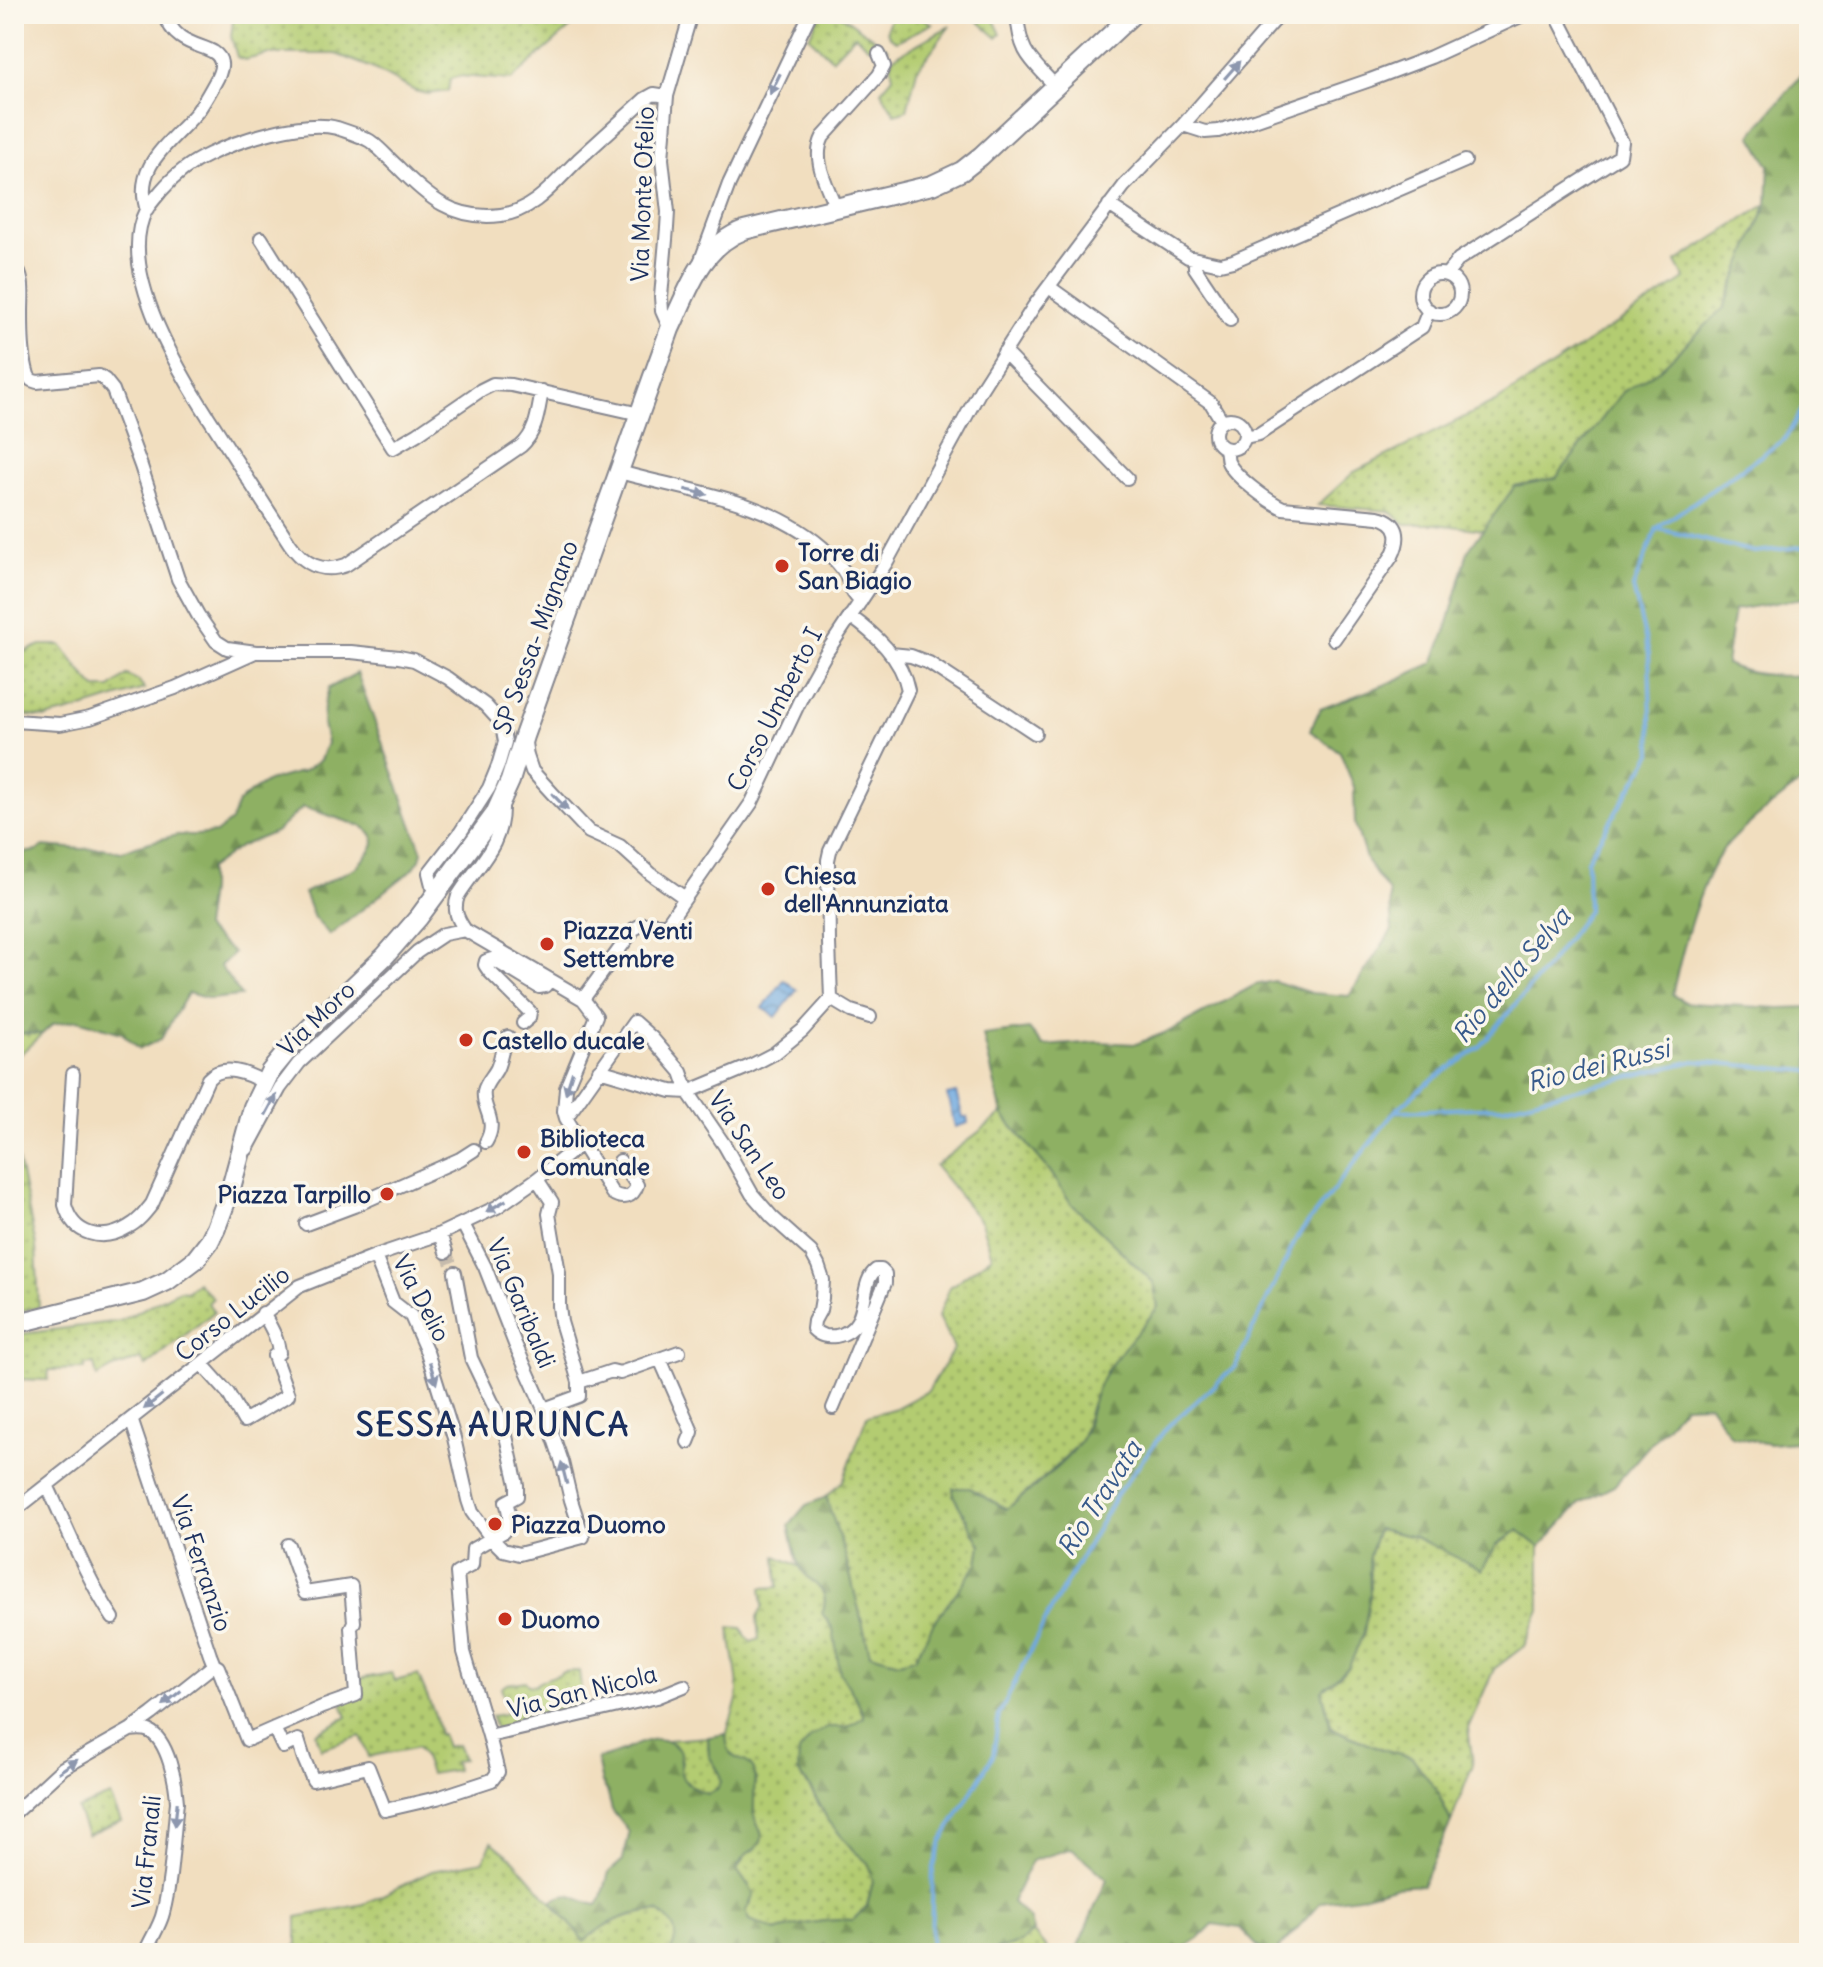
<svg xmlns="http://www.w3.org/2000/svg" width="1823" height="1967" viewBox="0 0 1823 1967" font-family="Delius,sans-serif">
  <style>
    .grass { fill: url(#grass-dots); stroke: #677e68; stroke-width: 2 }
    .forest { fill: url(#forest-firs); stroke: #547060; stroke-width: 2 }
    .water { fill: url(#water-waves); stroke: #456c9e; stroke-width: 2 }
    .lines { fill: none; stroke-linecap: round; stroke-linejoin: round }
    .stream { stroke: #6fa9df; stroke-width: 4 }
    .street-tunnel { stroke: #c6bbac; stroke-width: 12; stroke-dasharray: 12 6; stroke-linecap: butt }
    .street-casing { stroke: #86868e; stroke-width: 16 }
    .secondary-casing { stroke: #86868e; stroke-width: 22 }
    .street { stroke: #fff; stroke-width: 12 }
    .secondary { stroke: #fff; stroke-width: 18 }
    .oneway { fill: #8d97ae }
    .poi-dot { fill: #c8321e; stroke: #fbf7ec; stroke-width: 3 }
    .labels { text-anchor: middle; dominant-baseline: central; stroke-width: 7; stroke-linejoin: round; paint-order: stroke }
    .street-label { font-size: 24px; fill: #1b2f5e; stroke: #fbf7ec }
    .poi-label { font-size: 24px; font-weight: bold; fill: #1b2f5e; stroke: #fbf7ec; text-anchor: start }
    .water-label { font-size: 26px; font-style: italic; fill: #385a8b; stroke: #fbf7ec }
    .district-label { font-size: 32px; font-weight: bold; letter-spacing: 2px; fill: #1b2f5e; stroke: #fbf7ec }
  </style>
  <defs>
    <pattern id="grass-dots" width="8" height="8" patternUnits="userSpaceOnUse" patternTransform="scale(2)"><rect width="8" height="8" fill="#b3cc71"/><path d="M2 2h.1M6 6h.1" fill="none" stroke="#91a660" stroke-width="1.8" stroke-linecap="round"/></pattern>
    <pattern id="forest-firs" width="22" height="20" patternUnits="userSpaceOnUse" patternTransform="scale(2)"><rect width="22" height="20" fill="#8eb063"/><path d="M5 1l3.5 6h-7zM16 11l3.5 6h-7z" fill="#739055"/></pattern>
    <pattern id="water-waves" width="16" height="10" patternUnits="userSpaceOnUse" patternTransform="scale(2)"><rect width="16" height="10" fill="#6fa9df"/><path d="M0 5q4-4 8 0t8 0" fill="none" stroke="#5a8ab8"/></pattern>
  </defs>
  <rect width="100%" height="100%" fill="#fbf7ec"/>
  <filter id="ink" filterUnits="userSpaceOnUse"><feTurbulence type="fractalNoise" baseFrequency=".0125" numOctaves="2"/><feDisplacementMap in="SourceGraphic" scale="16" xChannelSelector="R" yChannelSelector="G"/><feConvolveMatrix kernelMatrix="1 2 1 2 8 2 1 2 1" color-interpolation-filters="sRGB"/></filter>
  <filter id="wash" filterUnits="userSpaceOnUse"><feTurbulence type="fractalNoise" baseFrequency=".006" numOctaves="4" result="noise"/><feDisplacementMap in="SourceGraphic" scale="32" xChannelSelector="R" yChannelSelector="G"/><feGaussianBlur stdDeviation="1.8" result="paint"/><feColorMatrix in="noise" values="0 0 0 0 0 0 0 0 0 0 0 0 0 0 0 0 0 1.4 0 .05"/><feComposite in="paint" operator="in"/></filter>
  <g filter="url(#wash)">
    <rect width="100%" height="100%" fill="#f1debf"/>
    <path class="grass" d="M234,14H585V15L511,80L459,76L450,79L448,91L427,94L415,91L370,67L336,54H269L245,60L237,57L231,36Z
      M820,14H839L887,48L868,47L855,35L832,59L809,37Z
      M893,14H916L932,24L897,41C882,35 887,25 893,14Z
      M970,14H991L1001,34L997,38Z
      M950,26L917,70L907,110L895,114L881,91L893,77L890,59Z
      M1767,204L1724,308L1660,369L1623,392L1556,478L1515,486L1484,530L1436,524H1405L1389,511L1318,505L1354,472L1499,400L1685,279L1676,262Z
      M41,645H61C73,660 82,675 96,688H110L127,675L139,681L144,689L76,710L46,718L14,714V656Z
      M14,1033L42,1034L14,1060Z
      M1002,1114L1050,1171L1071,1203L1153,1282L1158,1307L1106,1371L1091,1404L1081,1441L1055,1468L1007,1509L969,1488H953V1495L981,1545L978,1564L933,1624L916,1658L899,1662L870,1654L846,1558L826,1497L843,1481L867,1416L896,1408L928,1391L954,1348L938,1317L950,1287L992,1256L981,1222L935,1166Z
      M14,1140L36,1246L39,1307L14,1313Z
      M197,1282L213,1298L208,1303L214,1312L146,1366L141,1359L113,1368L97,1377L94,1364L85,1365V1369L49,1370L48,1380L14,1379V1335L120,1321L179,1290L186,1291Z
      M1378,1529L1415,1537L1449,1554L1496,1546L1518,1530L1540,1547V1610L1524,1646L1494,1669L1468,1728L1473,1764L1451,1822L1437,1791L1412,1757L1375,1747L1332,1728L1322,1690L1349,1667L1370,1594L1369,1556Z
      M776,1556C782,1559 789,1561 795,1564C804,1568 798,1566 804,1573C817,1587 831,1591 822,1613L833,1629L864,1718L847,1727H827L798,1771L809,1787L828,1820L853,1850L868,1862L873,1881L867,1906L853,1920C833,1919 795,1924 776,1931L749,1920L746,1911L751,1903L750,1885L742,1878L737,1870L747,1853L756,1849L761,1832C753,1815 751,1796 756,1778L745,1762C706,1751 739,1715 738,1690C737,1669 732,1648 729,1627L742,1628L746,1636L751,1642L759,1639L757,1618L763,1606L761,1588L778,1587Z
      M579,1671L583,1706L520,1724L496,1729L491,1716L504,1714L509,1711L501,1688L507,1684L525,1681L528,1685L535,1686L540,1681L560,1674L561,1672Z
      M392,1673L395,1681L418,1675L435,1715L439,1734H442L446,1747L457,1745L463,1759L454,1762L456,1770L430,1774L423,1755L417,1747C401,1752 385,1752 369,1757L361,1736L321,1749L316,1733L347,1717L342,1704L358,1679Z
      M708,1737L709,1756L719,1772L721,1782L717,1790L708,1794L699,1791L683,1780L680,1771L682,1761L675,1745L666,1740Z
      M110,1796L121,1821L87,1835L77,1809Z
      M492,1842L514,1860L584,1940C610,1920 626,1914 659,1911C674,1924 681,1933 670,1953H570L569,1948L560,1953H290L297,1944V1917L364,1904L432,1871L483,1861Z
      M1033,1932L1050,1953H985L1020,1943Z"/>
    <path class="forest" d="M1809,66V597L1734,610L1726,664C1751,676 1781,677 1809,675V776C1783,797 1745,824 1724,849C1699,880 1681,956 1672,995L1687,1003L1780,1008L1809,1007V1441L1769,1444L1731,1436L1709,1404L1684,1405L1614,1486L1580,1503L1540,1547L1518,1530L1496,1546L1482,1570L1415,1537L1378,1529L1369,1556L1370,1594L1364,1632L1349,1667L1322,1690L1331,1728L1375,1747L1412,1757L1437,1791L1451,1822L1422,1885L1394,1887L1358,1897L1321,1902L1275,1953H1264L1240,1928L1213,1924L1199,1938L1176,1953H1075L1107,1879L1072,1848L1031,1861L1012,1902L1030,1920L1033,1931L1020,1943L985,1953H670C681,1933 674,1924 658,1911C624,1914 611,1919 584,1941L552,1901C571,1888 577,1902 597,1905L602,1897L609,1872L623,1860C624,1850 629,1842 629,1832L612,1810L607,1791L602,1783L597,1759C606,1757 614,1754 622,1751C645,1741 662,1730 681,1752L680,1771L684,1780L699,1791L708,1794L717,1790L721,1782L719,1772L709,1756L708,1737L726,1734C728,1769 744,1752 754,1770C756,1773 753,1805 754,1813C754,1823 765,1832 761,1842C758,1849 752,1850 747,1854C742,1858 739,1865 737,1870L754,1894L746,1911L750,1920L776,1931C795,1924 833,1919 853,1920L867,1906L873,1881L868,1863L853,1850L828,1820L810,1787L798,1771L799,1752L811,1737L827,1727H847L864,1717L857,1700L840,1673L833,1629L822,1613C834,1586 806,1584 799,1564C794,1551 792,1538 789,1525L806,1505L826,1497L846,1558L870,1654L899,1662L915,1658L933,1624L978,1563L981,1545L953,1495V1488H969L1006,1509C1024,1496 1074,1456 1082,1438C1091,1414 1093,1391 1108,1369C1123,1347 1142,1328 1158,1307L1153,1282L1071,1203L1050,1171L1002,1114L983,1035L1029,1029L1043,1046L1098,1042L1136,1044L1172,1030L1255,985L1274,981L1311,993L1349,996L1392,930L1389,892L1367,862L1355,824L1354,787L1340,752L1310,731L1320,709L1392,682L1433,663L1447,627L1468,551L1515,486L1556,478L1623,392L1660,369L1724,308L1767,204L1769,165L1751,135Z
      M357,673L422,852L420,859L413,869L330,935L314,918L304,893L357,867L371,850L374,843L373,836L364,827L303,807L276,832L241,846L209,869V890L204,928L234,953L220,966L241,996L210,999L188,993L161,1039L140,1049L122,1033L78,1020L53,1024L42,1034L14,1033V854L37,851L43,846L82,849L102,848L121,852L139,845L177,835H197L216,833L231,821L238,803L252,791L268,781L304,771L320,760L327,743L323,724L324,705L329,688Z"/>
    <path class="water" d="M784,980L797,990L776,1017L763,1008Z
      M956,1093L963,1117H967L968,1123L955,1127L947,1095Z"/>
    <g class="lines">
      <path class="stream" d="M1659,529L1755,552L1809,546
        M1397,1111L1504,1107L1694,1061L1809,1071
        M927,1953L931,1943L933,1869L942,1841L993,1756L999,1715L1047,1617L1117,1494L1167,1427L1235,1367L1297,1237L1395,1111L1425,1085L1480,1047L1550,963L1588,911L1587,860L1652,753L1649,654L1633,587L1657,528L1785,439L1809,398"/>
    </g>
  </g>
  <g filter="url(#ink)">
    <g class="lines">
      <path class="street-tunnel" d="M446,1252L455,1273"/>
      <defs>
        <path id="street" d="M1017,14C1020,55 1030,58 1056,87
          M14,21V14
          M1183,125L1205,132L1218,131L1251,121L1370,80L1431,57L1525,14
          M1109,205L1188,257L1220,264L1233,261L1465,161
          M836,209C828,186 811,160 823,137L879,75L884,66L879,54
          M147,210C132,165 172,142 197,112C203,104 208,95 213,86C217,79 222,71 221,63C218,41 176,53 165,14
          M261,238L393,448L417,434L481,390L493,384L511,385L640,414
          M1195,259V268L1230,320
          M701,260L729,184L810,14
          M14,264C25,279 22,294 22,312C22,333 22,355 28,375L31,380L37,382L99,376L105,380L113,390L141,466L178,579L198,615L216,641L227,648L256,652H351L399,657L414,660L448,678L485,705L496,717L502,725L505,742L498,766L489,788L460,833L429,873L432,885L439,890
          M1447,274L1459,259L1620,156L1622,142L1556,14
          M1420 294a20 20 0 1 1 40 0a20 20 0 1 1-40 0Z
          M1049,287L1211,403L1222,421
          M670,329L662,311L661,297L667,228L668,212L662,159L667,96L691,14
          M1004,352L1127,478
          M542,391C538,411 537,432 521,446L346,565C321,574 304,564 290,544C266,507 242,470 218,432C185,381 114,272 146,210C150,204 156,197 161,191C174,176 190,163 208,155C239,140 303,119 337,128C348,132 360,135 370,141C380,148 388,158 397,166C427,197 454,221 501,215C534,211 555,182 578,160C600,140 623,119 645,99L654,94L667,96
          M1215 434a15 15 0 1 1 30 0a15 15 0 1 1-30 0Z
          M1245,437L1259,434L1422,327L1429,310
          M1226,449C1227,452 1227,460 1228,462C1235,477 1268,501 1283,508L1378,517C1400,522 1401,538 1392,556L1334,639
          M620,472C689,492 765,498 822,547C830,555 841,565 846,575C851,586 851,594 861,601
          M891,654L911,656L929,663L1035,733
          M14,721L60,724L90,718L175,688L253,653
          M525,743L527,756L532,771L553,794L589,832L620,846L651,874L685,898
          M502,806C503,846 477,865 458,896C453,910 457,918 465,930L583,999
          M831,999L851,1011L870,1017
          M523,1023L529,1018L530,1012L489,971L485,965L486,961L492,959L496,961L539,987L545,986L550,980
          M599,1070L671,1091L688,1092L748,1067L775,1053L803,1030L831,999L829,943L828,860L830,851L908,690C902,658 875,634 850,616
          M73,1074L65,1205C73,1235 102,1243 128,1227C138,1222 145,1213 152,1204L208,1079C223,1063 248,1073 264,1083
          M566,1118L634,1022L652,1038L681,1072L688,1092L725,1146L752,1194L772,1217L811,1252L818,1265L823,1280L822,1298L820,1310L814,1321L813,1329C820,1336 826,1337 836,1336C873,1329 857,1284 876,1270H881L885,1274V1283L833,1408
          M486,1142C499,1120 481,1109 484,1091C486,1082 494,1075 497,1068C502,1057 501,1046 508,1037
          M247,1149L280,1088L299,1063L417,952L444,934L465,930
          M620,1161L637,1185C633,1198 622,1200 612,1193L566,1118L564,1111L566,1088L596,1016L583,999L634,929L643,924H667L752,802L802,696L826,653L886,563L981,389L1034,306L1124,186L1183,125L1280,14
          M537,1179L552,1202L549,1214L559,1273V1306L561,1322L579,1382
          M306,1224L354,1206L460,1159L474,1150
          M440,1234L446,1252
          M375,1256L393,1302L411,1316L427,1352L454,1438L468,1500L472,1512L491,1538L503,1550L519,1554L583,1537L571,1500L562,1462L544,1409L515,1344L485,1267L463,1224
          M660,1359L692,1432L688,1442
          M202,1364L228,1393L244,1421L288,1395L274,1356L279,1353C278,1338 270,1326 263,1313
          M544,1409L579,1396V1382L612,1371L620,1373L679,1352
          M131,1419L210,1655L214,1665L218,1667L247,1740L322,1707L356,1695L351,1628L354,1622L351,1586L305,1593L288,1545
          M47,1485C68,1530 86,1577 113,1618
          M14,1511L300,1286L375,1256L440,1234L497,1207L537,1179L582,1143
          M274,1728L283,1747L298,1740L304,1759L313,1780L368,1767L385,1810L437,1798L492,1780L498,1772L489,1736L464,1652L457,1573L472,1565L473,1549L503,1532C511,1522 510,1514 506,1502L517,1496V1485L504,1427L471,1358L455,1273
          M130,1730C137,1729 143,1728 149,1731C168,1740 176,1782 177,1802C173,1838 172,1878 163,1913C160,1926 150,1940 145,1953
          M489,1736L657,1697L684,1686
          M14,1813L63,1768L130,1730L152,1714L214,1665"/>
        <path id="secondary" d="M14,1324L143,1292L167,1281L195,1260L209,1242L216,1228L231,1188L253,1107L270,1072L293,1044L385,956L419,917L495,814L510,781L524,736L670,329C688,291 701,246 744,230L932,185L962,171L981,156L1133,14"/>
      </defs>
      <use href="#street" class="street-casing"/>
      <use href="#secondary" class="secondary-casing"/>
      <use href="#street" class="street"/>
      <use href="#secondary" class="secondary"/>
    </g>
    <defs><path id="oneway-solid" d="M-6-.8H1V-3.2L6.5 0L1 3.2V.8H-6Z" transform="scale(2)"/></defs>
    <g class="oneway">
      <use href="#oneway-solid" transform="translate(1232 70) rotate(-49)"/>
      <use href="#oneway-solid" transform="translate(775 84) rotate(116)"/>
      <use href="#oneway-solid" transform="translate(696 492) rotate(13)"/>
      <use href="#oneway-solid" transform="translate(560 802) rotate(46)"/>
      <use href="#oneway-solid" transform="translate(569 1083) rotate(108)"/>
      <use href="#oneway-solid" transform="translate(271 1105) rotate(-62)"/>
      <use href="#oneway-solid" transform="translate(496 1206) rotate(150)"/>
      <use href="#oneway-solid" transform="translate(433 1373) rotate(73)"/>
      <use href="#oneway-solid" transform="translate(153 1402) rotate(142)"/>
      <use href="#oneway-solid" transform="translate(564 1473) rotate(-104)"/>
      <use href="#oneway-solid" transform="translate(172 1698) rotate(141)"/>
      <use href="#oneway-solid" transform="translate(68 1766) rotate(-34)"/>
      <use href="#oneway-solid" transform="translate(176 1814) rotate(96)"/>
    </g>
  </g>
  <g class="poi-dot">
    <circle cx="782" cy="566" r="8"/>
    <circle cx="768" cy="889" r="8"/>
    <circle cx="547" cy="944" r="8"/>
    <circle cx="466" cy="1040" r="8"/>
    <circle cx="524" cy="1152" r="8"/>
    <circle cx="387" cy="1194" r="8"/>
    <circle cx="495" cy="1524" r="8"/>
    <circle cx="505" cy="1619" r="8"/>
  </g>
  <g class="labels">
    <g class="street-label">
      <text transform="translate(642 194) rotate(-88)">Via Monte Ofelio</text>
      <text transform="translate(535 637) rotate(-70)">SP Sessa- Mignano</text>
      <text transform="translate(774 709) rotate(-63)">Corso Umberto I</text>
      <text transform="translate(316 1018) rotate(-44)">Via Moro</text>
      <text transform="translate(750 1145) rotate(56)">Via San Leo</text>
      <text transform="translate(422 1298) rotate(62)">Via Delio</text>
      <text transform="translate(522 1303) rotate(67)">Via Garibaldi</text>
      <text transform="translate(232 1313) rotate(-38)">Corso Lucilio</text>
      <text transform="translate(202 1563) rotate(71)">Via Ferranzio</text>
      <text transform="translate(582 1691) rotate(-14)">Via San Nicola</text>
      <text transform="translate(146 1852) rotate(-84)">Via Franali</text>
    </g>
    <g class="poi-label">
      <text x="798" y="552">Torre di<tspan x="798" dy="28">San Biagio</tspan></text>
      <text x="784" y="875">Chiesa<tspan x="784" dy="28">dell'Annunziata</tspan></text>
      <text x="563" y="930">Piazza Venti<tspan x="563" dy="28">Settembre</tspan></text>
      <text x="482" y="1040">Castello ducale</text>
      <text x="540" y="1138">Biblioteca<tspan x="540" dy="28">Comunale</tspan></text>
      <text x="371" y="1194" text-anchor="end">Piazza Tarpillo</text>
      <text x="511" y="1524">Piazza Duomo</text>
      <text x="521" y="1619">Duomo</text>
    </g>
    <g class="water-label">
      <text transform="translate(1511 975) rotate(-50)">Rio della Selva</text>
      <text transform="translate(1598 1065) rotate(-14)">Rio dei Russi</text>
      <text transform="translate(1099 1498) rotate(-57)">Rio Travata</text>
    </g>
    <g class="district-label">
      <text x="493" y="1424">SESSA AURUNCA</text>
    </g>
  </g>
  <rect width="1823" height="1967" fill="none" stroke="#fbf7ec" stroke-width="48"/>
</svg>
